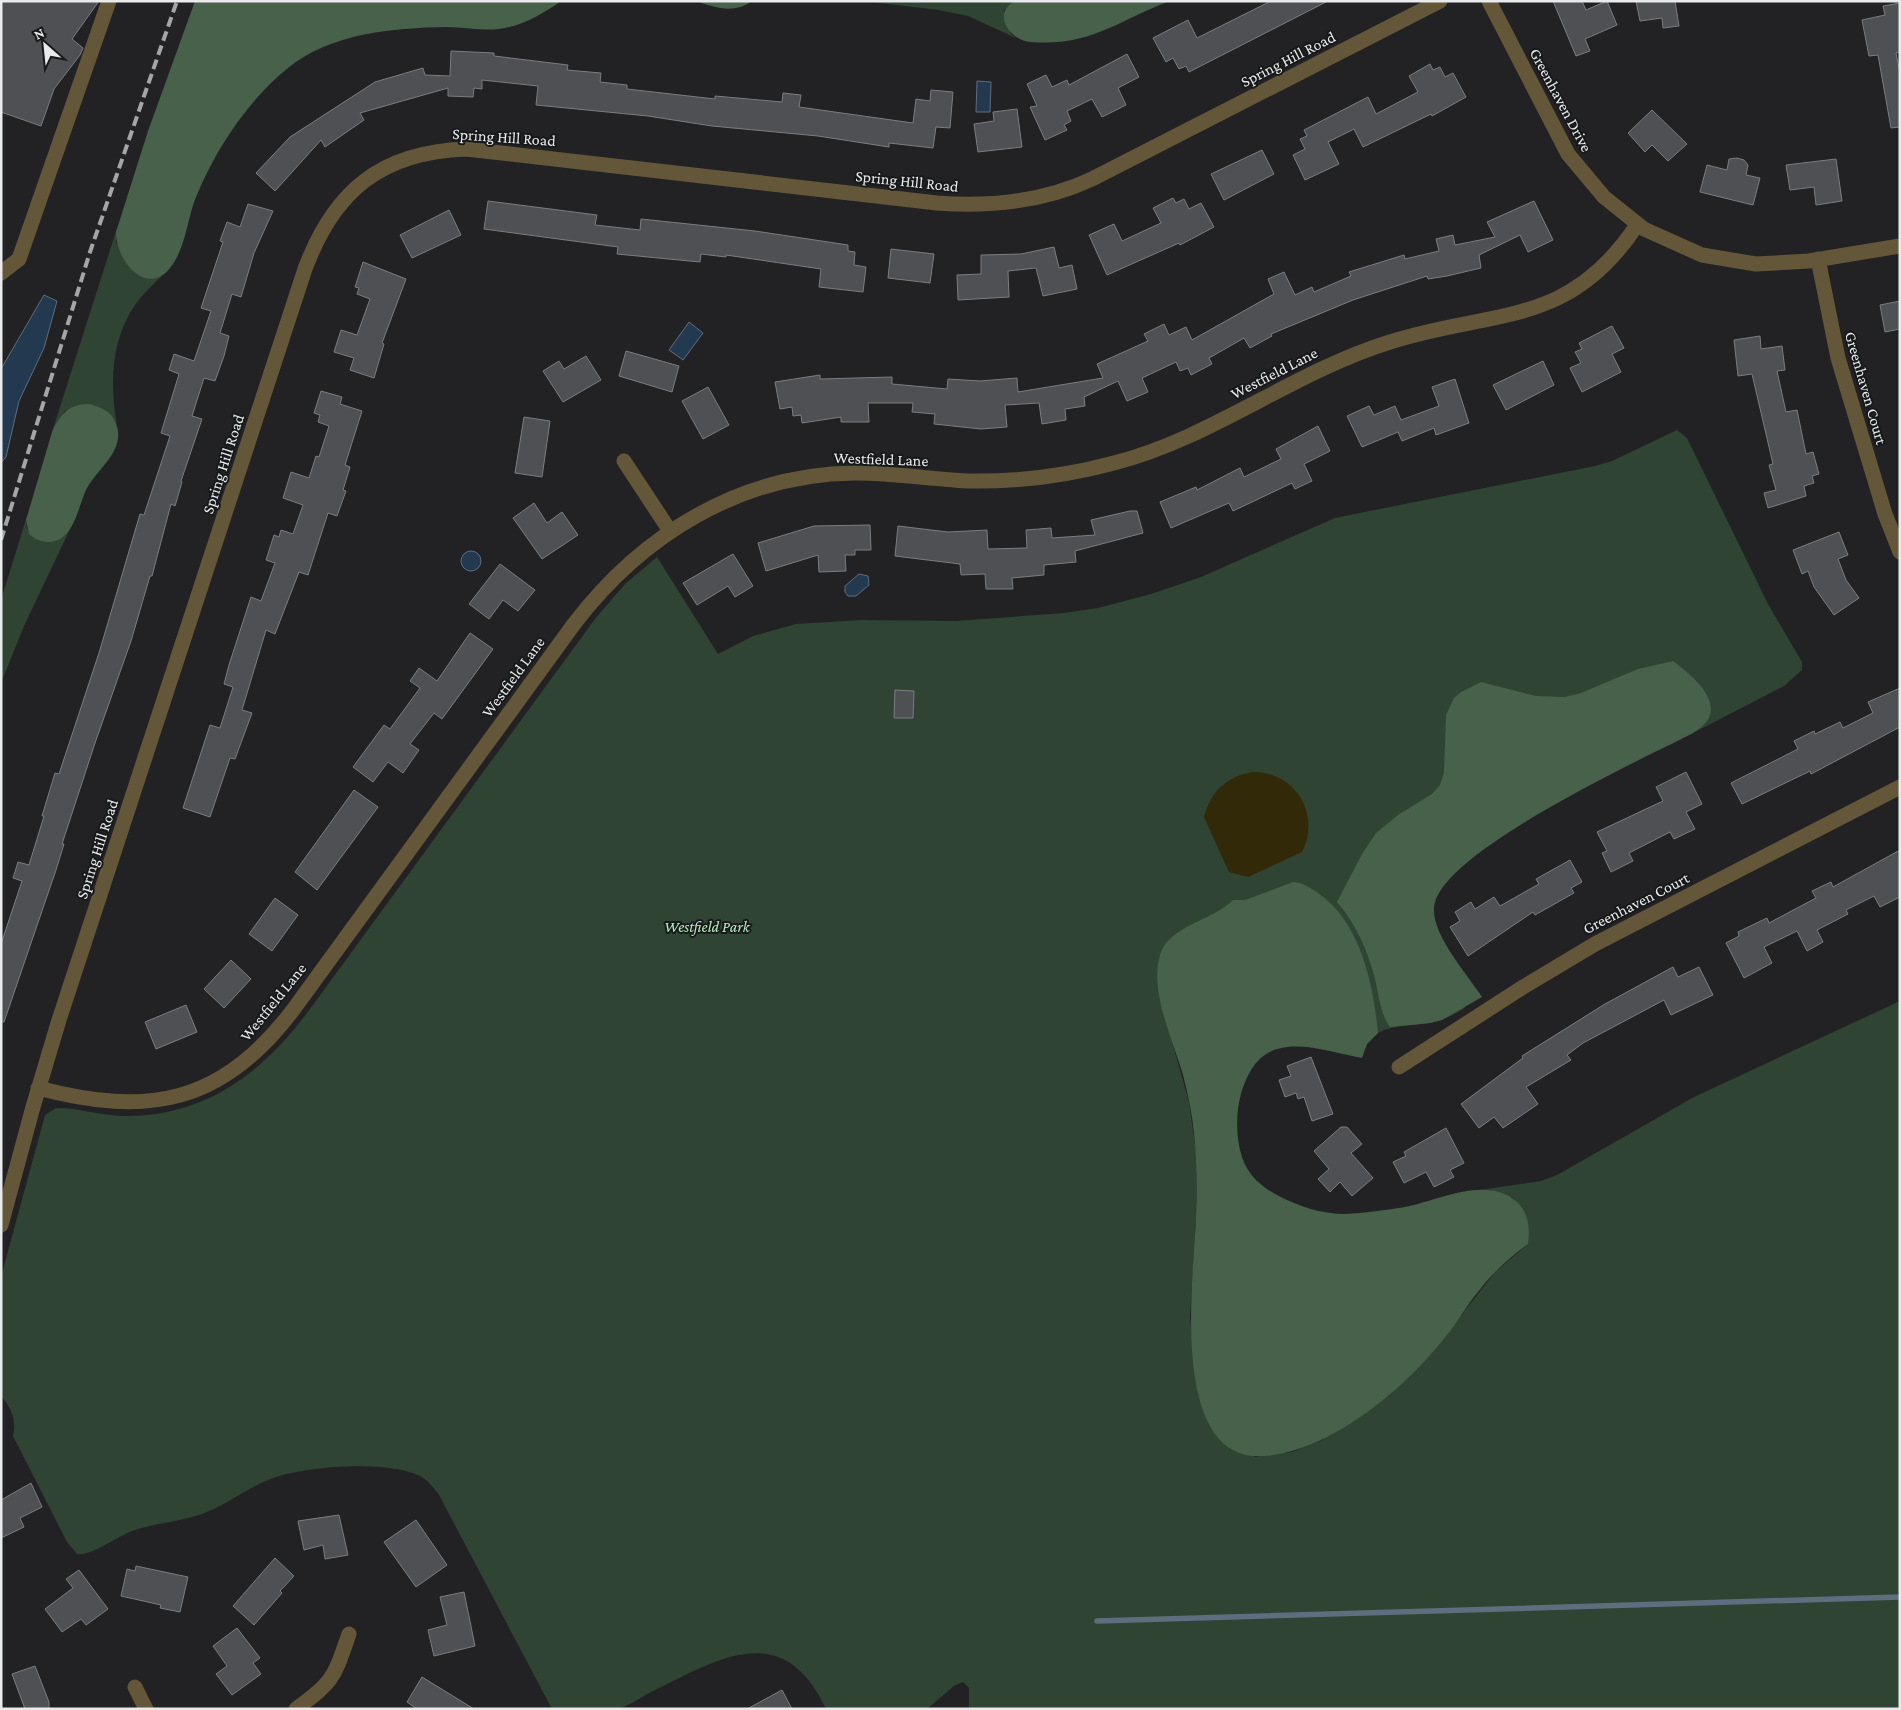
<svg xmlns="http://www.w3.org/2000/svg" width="1901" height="1710" viewBox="0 0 1901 1710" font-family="'Crimson Pro',serif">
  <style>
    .green { fill: #2f4432 }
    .forest { fill: #47614a }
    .sand { fill: #312908 }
    .water { fill: #23394f; stroke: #5e6e7e }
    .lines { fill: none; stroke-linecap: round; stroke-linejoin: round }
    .stream { stroke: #5e6e7e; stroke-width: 5.5 }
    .building { fill: #4f5053; stroke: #7c7d80 }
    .minor { stroke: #645638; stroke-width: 15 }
    .rail { stroke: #a5a5a8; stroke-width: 4; stroke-dasharray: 10 5; stroke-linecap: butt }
    .labels { text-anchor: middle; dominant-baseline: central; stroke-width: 4; stroke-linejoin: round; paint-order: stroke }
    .street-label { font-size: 16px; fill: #e9eaec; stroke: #18191b }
    .park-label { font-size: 16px; font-style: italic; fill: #b8eabe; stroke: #18191b }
  </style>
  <rect width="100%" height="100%" fill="#222225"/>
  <path class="green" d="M863,1H1128L1008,6L1004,11L1011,34L1016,38L968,16L939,10Z
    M118,225L116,242L129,267L163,274L170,268C158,280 145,291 135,305C109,343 110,389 118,432C112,407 100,409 77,405L64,412L52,432Z
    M1677,430L1687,438L1768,604L1802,662V670L1784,686L1693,733L1706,723L1397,882L1465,1008C1454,1014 1443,1021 1429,1023C1402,1028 1370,1022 1362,1057L1166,1020L1189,1102L1197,1159L1196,1219L1190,1317L1198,1395L1255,1457L1292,1452L1322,1440L1431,1354L1495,1272L1528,1244L1491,1190H1480L1541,1181L1557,1175L1694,1097L1900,1001V1709H969V1688L963,1682L954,1686L927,1709H826C783,1617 718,1659 651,1692C641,1697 628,1707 616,1709C596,1710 572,1709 552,1709L439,1495C434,1488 428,1480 420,1476C386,1460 308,1466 273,1478C248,1487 227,1505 202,1514C179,1522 155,1523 132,1531C118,1536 90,1557 77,1554L67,1542L13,1436C17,1421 11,1407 1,1396V1277L45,1115L56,1108C78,1108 99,1115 121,1116C204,1118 263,1073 310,1009L595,619L625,584L657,557L718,654L753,636L796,624L862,620L956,621L1064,613L1098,608L1151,594L1201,577L1335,518L1595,466L1612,461Z
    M27,516C21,546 59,550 72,525L24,626L1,683V600Z"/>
  <path class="forest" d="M195,1H561C543,14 522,26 499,29C482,31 464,27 446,27C393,28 331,33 288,68C248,100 215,150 196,197C187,219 186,248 170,268C146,298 115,259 116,232L148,131Z
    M696,1H752C734,14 716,8 696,1Z
    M1015,1H1170C1119,20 1090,47 1031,42C1010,41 991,13 1015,1Z
    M90,404C102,408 112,411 116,424C126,450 99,467 87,488C78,505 75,540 50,542C42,542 35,540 29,534L26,520L52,432C60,414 70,403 90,404Z
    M1673,661C1697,679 1733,710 1693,733C1643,759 1437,853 1434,908C1432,935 1467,974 1482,997L1442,1020L1430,1023L1390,1027C1380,1013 1379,996 1375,979C1368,951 1356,924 1337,902L1362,854L1376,833L1398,815L1432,794L1440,785L1444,772L1446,715L1454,698L1461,692L1481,682L1536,696L1565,697L1581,693L1638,669Z
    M1293,882C1303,883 1310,887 1318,893C1361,923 1373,983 1378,1033L1367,1044L1362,1058C1328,1052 1277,1031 1253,1067C1237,1091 1234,1123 1240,1150C1245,1172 1258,1185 1277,1195C1297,1206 1322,1214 1345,1214C1365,1213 1386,1210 1405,1207C1440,1200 1487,1175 1517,1202C1529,1213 1530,1230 1528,1244C1509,1258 1492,1273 1478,1292C1466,1306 1458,1322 1446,1336C1407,1387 1330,1452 1264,1456C1167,1463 1194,1274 1196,1217C1197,1189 1197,1161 1194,1133C1192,1114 1188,1094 1183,1075C1173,1040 1149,991 1160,955C1168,926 1212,921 1233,900H1245Z"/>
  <path class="sand" d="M1253,772C1296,772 1321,815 1302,852L1248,877L1229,872L1204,817C1210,792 1227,776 1253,772Z"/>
  <path class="water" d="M977,81L991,82L990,112H976Z
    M44,295L57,301L44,348L19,401L6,457L1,463V369Z
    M689,322L703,333L683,360L669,350Z
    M461 561a10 10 0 1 1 20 0a10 10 0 1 1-20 0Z
    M859,574L868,576L869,585L856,596H848L845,592V586Z"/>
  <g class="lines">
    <path class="stream" d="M1097,1621L1900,1597"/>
  </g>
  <path class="building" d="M1,1H99L72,39L83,48L80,55L54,89L41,126L1,112Z
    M1271,1H1328L1189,72L1186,66L1179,69L1173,58L1166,62L1153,38L1188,20L1197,38Z
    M1553,1H1582L1586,10L1607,1L1617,25L1585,39L1590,51L1576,56Z
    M1636,1H1675L1679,26L1663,28L1662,18L1640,21Z
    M1900,3V52L1896,53L1900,74V127L1891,128L1878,55L1869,56L1862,20L1885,15L1883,6Z
    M451,51L494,53V56L568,65L567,70L601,73L600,82L627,85V89L715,99V96L782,102L783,93L801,95L799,107L913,123L916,99L930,101L931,90L953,92L950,128L936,127L933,148L889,143V147L818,136L712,126L648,116L536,105L538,86L482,80V89L474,88L473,97L448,96V88L360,113L364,120L325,147L321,140L275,191L256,173L290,137L375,82L423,68L425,75L450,76Z
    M1127,54L1139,77L1118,88L1126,105L1102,117L1092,99L1067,111L1071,121L1064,125L1067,130L1045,140L1030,107L1037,106L1027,84L1046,75L1052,87L1067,80L1069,85Z
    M1430,64L1433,70L1440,67L1445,77L1453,73L1466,97L1432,116L1431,114L1363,147L1354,129L1328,142L1339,164L1305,180L1293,155L1305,149L1300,139L1307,136L1304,130L1368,97L1376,114L1418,92L1409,76Z
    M1017,109L1022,147L978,152L974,124L994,121L993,112Z
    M1652,110L1687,144L1668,161L1652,145L1645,152L1628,133Z
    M1262,150L1274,174L1224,200L1211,174Z
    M1737,158L1744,160L1748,165L1746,175L1760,178L1753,205L1700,192L1707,165L1727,170L1729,159Z
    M1836,159L1842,201L1816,205L1814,187L1790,190L1786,165Z
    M1173,198L1176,203L1184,199L1189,209L1201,203L1214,227L1180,245L1179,243L1107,275L1089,235L1114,224L1122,241L1161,223L1153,208Z
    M488,201L597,215L595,225L640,230L641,219L755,231L848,245V251L855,252L854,265L866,267L863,292L819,287L821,269L726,255V257L701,254L700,262L617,254L618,247L484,229Z
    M1534,201L1553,240L1528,252L1520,235L1479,255L1481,268L1447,276L1428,279L1427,276L1353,300L1271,334L1272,336L1250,348L1244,338L1209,358L1212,364L1191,375L1188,368L1180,371L1176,362L1142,378L1148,392L1127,401L1118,381L1084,397L1085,406L1065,409L1066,420L1042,424L1039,403L1005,405L1007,427L981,429L934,424L935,414L912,412L913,403H868L869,422H841V417L802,423L801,415L793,416L792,407L780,409L775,382L820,375V379L892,377V384L947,389L948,379L980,381L1017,378L1018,392L1103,378L1097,364L1148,341L1144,334L1164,324L1169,335L1186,327L1192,340L1274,294L1268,279L1284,272L1295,295L1312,287L1314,292L1351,276L1349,272L1404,255L1405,259L1439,251L1436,239L1453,235L1455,245L1495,237L1487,222Z
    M248,204L273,211L254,253L241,297L232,294L220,333L229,336L224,356L215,381L204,378L192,416L202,419L181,481L182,482L175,506L171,504L152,576H150L131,641L95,743L62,844H64L56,870L4,1022H1V944L22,881L13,878L18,862L29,865L44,816H42L55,773L59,774L99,653L140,514L144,515L170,436L161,433L179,374L169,370L174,354L194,361L211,311L201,308L223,242L220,241L227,222L240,227Z
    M449,210L461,235L412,258L400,235Z
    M1054,247L1059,268L1072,265L1077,289L1043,296L1036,268L1008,271L1009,297L958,300L957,275L981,274V255L1021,254Z
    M891,249L934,254L930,283L888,278Z
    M363,262L406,279L382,343L384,344L374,378L350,370L354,358L334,352L341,330L357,335L370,299L357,294L359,288L355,287Z
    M1900,301V329L1885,332L1880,305Z
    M1612,326L1624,348L1612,354L1621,372L1582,392L1570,368L1581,363L1575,352L1582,349L1579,343Z
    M1760,336L1761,349L1782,346L1785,370L1777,371L1786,412L1797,410L1806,454L1813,452L1819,474L1812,476L1814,483L1804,486L1806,496L1768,508L1764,493L1776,490L1769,465L1773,464L1752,374L1738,376L1734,340Z
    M626,351L679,366L672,392L619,376Z
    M586,356L601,380L563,402L543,371L559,361L564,369Z
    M1543,361L1554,385L1506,410L1493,385Z
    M1455,379L1469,423L1436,435L1434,428L1402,441L1398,432L1362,447L1347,416L1369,406L1374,415L1395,406L1401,420L1439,406L1432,387Z
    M708,387L729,425L703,439L682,401Z
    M321,391L342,397L340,404L362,411L345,465L350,467L343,490L346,491L337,516L328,513L308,575L299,572L275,634L266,630L242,710L252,713L235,759L230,758L210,817L183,808L210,725L220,728L233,687L224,684L229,665L251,597L261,601L275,563L266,560L274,535L279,537L281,530L293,534L303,505L283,498L291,472L309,478L316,456L319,457L329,426L318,422L320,415L314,413Z
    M524,417L550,421L542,477L515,473Z
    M1318,426L1330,451L1304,464L1312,481L1295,489L1292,483L1233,511L1229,503L1171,528L1160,502L1196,487L1197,490L1240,468L1244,477L1281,459L1276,449Z
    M534,503L547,523L562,512L578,535L542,559L513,518Z
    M1130,511H1137L1143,533L1075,551L1076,562L1044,565V575L1012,578L1013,589H986L985,574L961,575L960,564L895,556L898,526L948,532L987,530L988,549L1027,548L1026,530L1051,528L1052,538L1095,535L1091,520Z
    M870,525L871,550H855V555H845L846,571L819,572L818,555L766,571L758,543L814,526Z
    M1839,532L1848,555L1838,559L1846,580L1859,598L1834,615L1814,587L1808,571L1802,574L1793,550Z
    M733,554L753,586L735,597L728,586L697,605L683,583Z
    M500,564L535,590L518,611L503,600L489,619L469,604Z
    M470,633L493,649L442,719L434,713L410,744L419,750L403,773L388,762L373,782L353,767L384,725L390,729L420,688L410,681L419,668L437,681Z
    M1900,688V727L1811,774L1810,771L1742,804L1731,783L1798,749L1794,741L1814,731L1815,734L1840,722L1843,728L1873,713L1868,702Z
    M895,690L914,691L913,718H894Z
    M1686,772L1702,804L1686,812L1695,829L1674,839L1670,832L1629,853L1633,861L1611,872L1602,853L1607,851L1597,832L1663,801L1656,787Z
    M354,790L378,807L317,890L295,872Z
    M1900,850V897L1880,907L1874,896L1846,910L1848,914L1817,930L1823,942L1807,951L1797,931L1764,947L1772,963L1744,978L1726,943L1739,936L1738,932L1767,918L1769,923L1816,898L1812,891L1831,882L1833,887Z
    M1570,860L1582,882L1571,888L1574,893L1535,915L1533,912L1468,956L1450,927L1460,921L1455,912L1471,902L1475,909L1494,897L1500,906L1539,884L1536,879Z
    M275,898L298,915L272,951L249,934Z
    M231,960L251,979L224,1008L204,989Z
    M1673,967L1678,977L1699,967L1713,995L1671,1015L1664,1000L1583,1043L1567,1055L1571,1060L1526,1087L1538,1104L1503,1128L1494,1117L1479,1128L1461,1104L1523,1058L1522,1056L1605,1004Z
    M186,1005L197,1032L156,1049L145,1022Z
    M1311,1057L1333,1114L1312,1121L1304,1097L1298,1099L1296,1093L1285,1097L1279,1080L1291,1076L1287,1066Z
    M1341,1127H1347L1362,1144L1351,1153L1373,1178L1352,1196L1340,1182L1330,1192L1318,1179L1329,1169L1314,1151Z
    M1446,1128L1464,1163L1450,1170L1454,1177L1434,1187L1426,1172L1404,1183L1393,1162L1406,1156L1404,1152Z
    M31,1483L42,1507L20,1518L24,1527L1,1538V1500Z
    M339,1515L348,1555L325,1559L323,1545L304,1550L298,1521Z
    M416,1520L447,1565L416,1587L384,1542Z
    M275,1558L294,1576L280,1591L282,1593L254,1625L233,1606Z
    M136,1566L188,1577L180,1612L160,1608L161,1605L121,1596L127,1569L135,1571Z
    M79,1570L108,1609L86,1625L81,1619L62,1632L45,1609L73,1588L66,1579Z
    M464,1592L475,1646L434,1656L428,1630L447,1625L440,1597Z
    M237,1628L260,1658L253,1663L261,1674L232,1695L216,1674L227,1666L213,1646Z
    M35,1666L49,1702V1709H25L12,1674Z
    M422,1677L474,1709H417L407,1702Z
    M782,1690L792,1709H747Z"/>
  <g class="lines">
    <path class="minor" d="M1489,1L1568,154L1604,197L1644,229L1702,255L1756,264L1809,261L1900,246
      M1818,259L1838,358L1885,514L1900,552
      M1,273L19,259L109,1
      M624,461L670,531
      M1399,1067L1520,989L1595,944L1900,787
      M38,1088C148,1117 222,1104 293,1010L574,624C642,535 740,474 855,473C893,473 930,479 967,481C1017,482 1066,476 1114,463C1212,438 1293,372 1390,342C1493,309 1568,329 1637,225
      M1,1225L33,1107L59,1020L305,269C334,191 381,152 466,149L937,203C990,207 1043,202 1092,179L1440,1
      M135,1687L146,1709
      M296,1709C334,1682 334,1677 349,1634"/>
    <path class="rail" d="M1,540L90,252L177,1"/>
  </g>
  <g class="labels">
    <g class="street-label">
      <text transform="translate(1288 59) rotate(-27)">Spring Hill Road</text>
      <text transform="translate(1561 100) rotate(62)">Greenhaven Drive</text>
      <text transform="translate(504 137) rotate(4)">Spring Hill Road</text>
      <text transform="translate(907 181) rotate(6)">Spring Hill Road</text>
      <text transform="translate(1274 373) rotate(-27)">Westfield Lane</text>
      <text transform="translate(1866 388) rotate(74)">Greenhaven Court</text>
      <text transform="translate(881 459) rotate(2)">Westfield Lane</text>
      <text transform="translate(223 464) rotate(-72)">Spring Hill Road</text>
      <text transform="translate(513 677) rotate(-54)">Westfield Lane</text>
      <text transform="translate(97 849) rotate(-72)">Spring Hill Road</text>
      <text transform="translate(1636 903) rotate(-27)">Greenhaven Court</text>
      <text transform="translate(273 1002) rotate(-51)">Westfield Lane</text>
    </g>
    <g class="park-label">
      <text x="707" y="926">Westfield Park</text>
    </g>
  </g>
  <rect width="1901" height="1710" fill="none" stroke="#e9eaec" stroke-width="5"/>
  <g transform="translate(45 45) rotate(333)" stroke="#18191b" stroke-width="4" paint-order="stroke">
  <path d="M0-4L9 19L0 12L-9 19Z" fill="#e9eaec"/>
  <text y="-8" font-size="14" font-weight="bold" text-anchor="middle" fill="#e9eaec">N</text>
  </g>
</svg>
